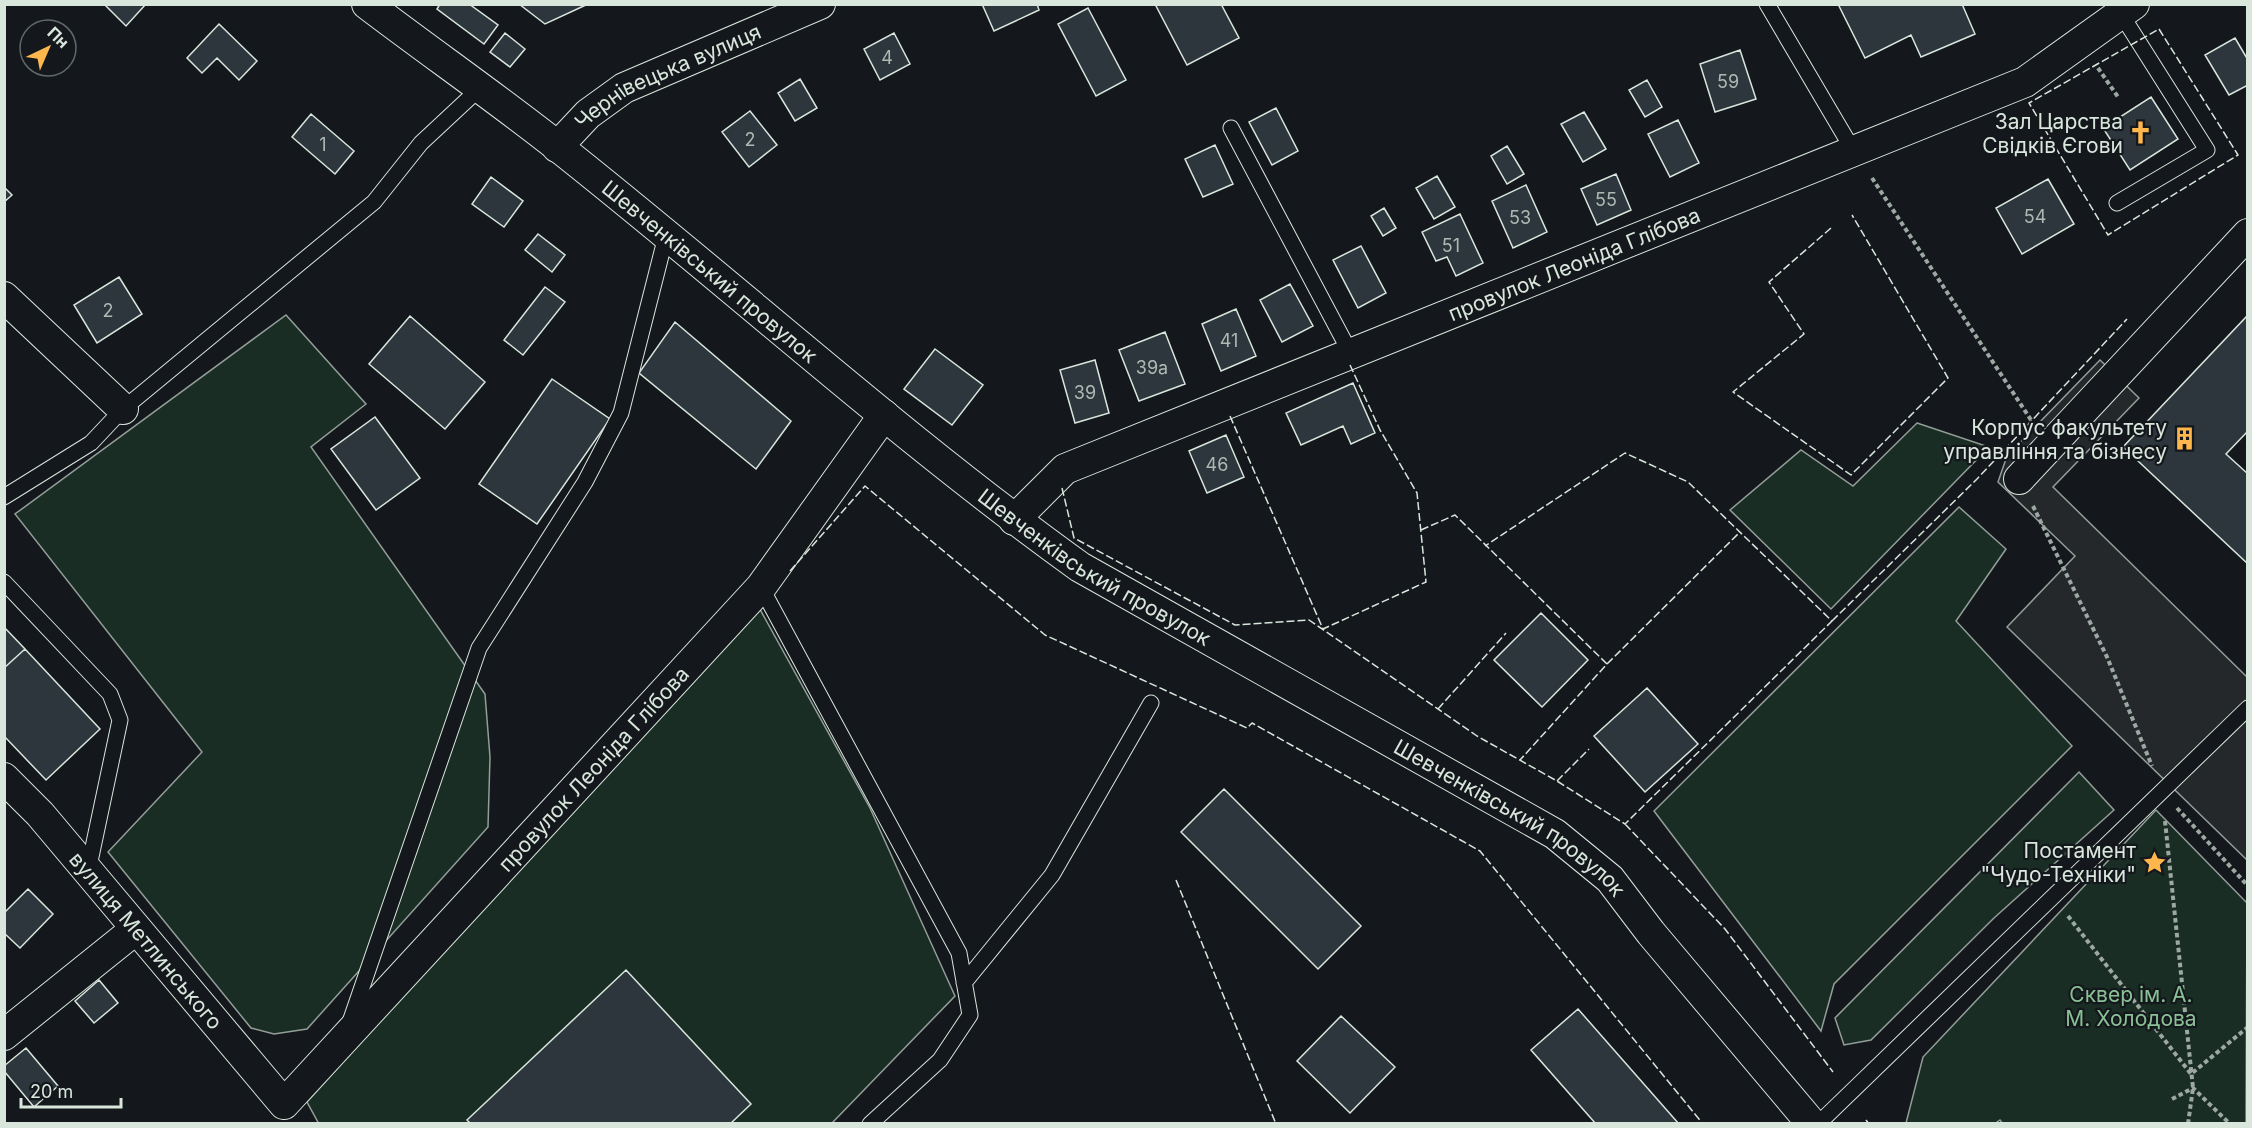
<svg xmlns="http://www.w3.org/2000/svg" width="2252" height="1128" viewBox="0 0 2252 1128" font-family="Inter,sans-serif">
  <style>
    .green { fill: #1a2d24; stroke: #939e99; stroke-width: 1.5 }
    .parking { fill: #24282b; stroke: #939e99; stroke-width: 1.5 }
    .building { fill: #2c363c; stroke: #d8e6dc; stroke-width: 1.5 }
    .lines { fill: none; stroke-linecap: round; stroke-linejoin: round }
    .lane-casing { stroke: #d8e6dc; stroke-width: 17 }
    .street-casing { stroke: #d8e6dc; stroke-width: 32 }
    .path { stroke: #9da8a2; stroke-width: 4; stroke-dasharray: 4.5 3; stroke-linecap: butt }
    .lane { stroke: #14181c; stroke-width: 15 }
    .street { stroke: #14181c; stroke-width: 30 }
    .fence { stroke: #d8e6dc; stroke-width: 1.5; stroke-dasharray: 8 3; stroke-linecap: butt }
    .labels { text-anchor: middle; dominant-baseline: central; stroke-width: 4.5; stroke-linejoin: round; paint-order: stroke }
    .number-label { font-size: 18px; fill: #adbab4 }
    .street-label { font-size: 21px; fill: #d8e6dc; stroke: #14181c }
    .poi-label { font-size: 21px; fill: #d8e6dc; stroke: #14181c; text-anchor: end }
    .park-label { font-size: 21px; fill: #8ac095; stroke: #14181c }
  </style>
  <rect width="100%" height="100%" fill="#14181c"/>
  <path class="green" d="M286,315L366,404L311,447L485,694L490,757L488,827L307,1029L274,1034L251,1028L108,852L202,752L15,514Z
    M1917,423L1989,447L1831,609L1730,510L1801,450L1853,486Z
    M1959,507L2006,549L1956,621L2072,746L1834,984L1821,1031L1654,811Z
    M757,604L870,808L955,996L832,1123L319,1124L307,1102Z
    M2079,772L2114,810L1994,918L1871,1040L1844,1045L1835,1018Z
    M2156,810L2247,903L2246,1123L2003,1124L2000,1120L1994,1124L1906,1123L1923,1057Z"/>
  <path class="parking" d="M2100,360L2139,398L2053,487L2247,677V860L2007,627L2075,556L1998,482L2007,456Z"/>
  <path class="building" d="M104,4H146L126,26Z
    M440,4H469L498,25L484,44L437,9Z
    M519,4H588L545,24Z
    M982,4H1037L1039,10L994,31Z
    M1155,4H1221L1239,38L1187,65Z
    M1838,4H1962L1975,34L1921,57L1911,35L1865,58Z
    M1088,8L1126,80L1096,96L1058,24Z
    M219,24L257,61L239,80L217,58L202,73L187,58Z
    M505,33L525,49L510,67L490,52Z
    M894,33L910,64L880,80L864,49Z
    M2235,38L2248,60V85L2229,95L2205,55Z
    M1740,50L1756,99L1715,112L1700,64Z
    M800,79L817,108L795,121L778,93Z
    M1647,80L1662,107L1645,117L1629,90Z
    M2151,97L2178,139L2130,170L2103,128Z
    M1276,108L1298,151L1272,165L1249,122Z
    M750,111L777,145L749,167L722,132Z
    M1584,112L1606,149L1583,162L1561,124Z
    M311,114L354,151L335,174L292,137Z
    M1678,120L1699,163L1670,177L1648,134Z
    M1215,145L1233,184L1203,197L1185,159Z
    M1507,146L1524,174L1507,184L1491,156Z
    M1616,174L1631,210L1597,225L1581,189Z
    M1437,176L1455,207L1434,219L1416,188Z
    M491,177L523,201L504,227L472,204Z
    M2048,179L2074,224L2022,254L1996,208Z
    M1526,185L1547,232L1513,248L1492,201Z
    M4,187L12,195L4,202Z
    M1384,208L1396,228L1383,236L1371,216Z
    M1460,214L1483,263L1456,276L1447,257L1436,261L1422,232Z
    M538,234L565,255L552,272L525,250Z
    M1361,246L1386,293L1358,308L1333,260Z
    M119,277L142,314L97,343L74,305Z
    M1290,284L1313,326L1282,342L1260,300Z
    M545,287L565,302L523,355L504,340Z
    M1236,309L1256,356L1221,371L1202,324Z
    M2248,315V431L2226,454L2248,474V564L2123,447Z
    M410,316L485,382L445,429L369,364Z
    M675,322L791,421L756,469L639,373Z
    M1165,332L1185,384L1139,401L1119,350Z
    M935,349L983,385L952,425L904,389Z
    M1095,360L1109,413L1075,423L1060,370Z
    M552,379L610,419L537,524L479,484Z
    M1353,383L1375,433L1351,444L1343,426L1301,445L1286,413Z
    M375,417L420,478L376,510L331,449Z
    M1226,435L1244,477L1207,493L1189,451Z
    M1541,613L1588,660L1542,707L1494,660Z
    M4,627L25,649L4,668Z
    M25,649L100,729L46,780L4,736V668Z
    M1647,688L1698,744L1645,792L1594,736Z
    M1224,789L1361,926L1318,969L1181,832Z
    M28,889L53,914L20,948L4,933V913Z
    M626,970L751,1104L730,1124H471L467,1120Z
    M99,980L118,1003L94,1023L75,1001Z
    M1578,1009L1679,1124H1596L1531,1050Z
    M1341,1016L1395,1067L1350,1113L1297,1061Z
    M26,1048L58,1086L34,1107L4,1071V1066Z"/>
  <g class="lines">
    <defs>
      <path id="lane" d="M1767,4L1853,150
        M1231,128L1351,354
        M2117,203L2207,150L2121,14
        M4,497L91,443L123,409L374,202L421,143L480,88
        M4,582L110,694L120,720L88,871
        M761,587L959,953L970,1015L940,1060L870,1124
        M964,983L1052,875L1151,703
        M350,1022L479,648L585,482L621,413L666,236
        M1818,1124L2248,708"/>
      <g id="street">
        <path id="s1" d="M367,4C430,52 495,97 557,146C733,285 898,436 1080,567L1555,834L1610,879L1651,933L1812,1124"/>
        <path id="s2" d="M557,147L588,114L624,88L820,4"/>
        <path d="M4,297L123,409"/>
        <path d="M2019,479L2248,234"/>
        <path id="s3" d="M1014,520L1065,469L2025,82L2134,4"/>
        <path id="s4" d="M4,778L40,814L284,1104L761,587L884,415"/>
        <path d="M4,1035L136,929"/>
      </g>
    </defs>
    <use href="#lane" class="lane-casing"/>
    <use href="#street" class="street-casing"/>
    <path class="path" d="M2098,68L2118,97
      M1872,178L2031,420
      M2033,506L2107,657L2152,766
      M2177,808L2248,886
      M2165,821L2193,1088L2188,1124
      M2068,916L2191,1074L2248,1027
      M2172,1099L2193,1088L2230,1124"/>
    <use href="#lane" class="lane"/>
    <use href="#street" class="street"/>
    <path class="fence" d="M2159,29L2238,155L2108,235L2029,103Z
      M1831,228L1769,282L1804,334L1733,392L1851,475L1948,378L1852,215
      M1230,416L1323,629L1426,582L1417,493L1380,430L1350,365
      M1062,488L1074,538L1235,625L1309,620L1477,736L1557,781L1625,824L1832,621L1688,482L1625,453L1485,546
      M1421,530L1455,515L1607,664L1520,760
      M790,571L865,486L1045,635L1247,728L1252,723L1480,851L1703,1124
      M1832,621L1977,479L2127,319
      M1607,664L1739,533
      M1438,709L1506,633
      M1557,781L1589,749
      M1625,824L1725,929L1833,1072
      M1176,880L1276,1124
      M1866,1120L1869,1124"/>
  </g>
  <defs>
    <symbol id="church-bare" viewBox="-9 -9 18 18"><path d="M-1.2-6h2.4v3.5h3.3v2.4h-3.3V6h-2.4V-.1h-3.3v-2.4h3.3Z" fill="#ffb74d" stroke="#14181c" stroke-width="2.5" paint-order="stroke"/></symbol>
    <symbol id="building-bare" viewBox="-9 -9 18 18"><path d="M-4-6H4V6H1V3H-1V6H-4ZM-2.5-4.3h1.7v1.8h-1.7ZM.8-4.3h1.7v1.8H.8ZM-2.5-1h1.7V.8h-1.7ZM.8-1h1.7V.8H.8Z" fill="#ffb74d" stroke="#14181c" stroke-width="2.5" paint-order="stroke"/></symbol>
    <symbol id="sight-bare" viewBox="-9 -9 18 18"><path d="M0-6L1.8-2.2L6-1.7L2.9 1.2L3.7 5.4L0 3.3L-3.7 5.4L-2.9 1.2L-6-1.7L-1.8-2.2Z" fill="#ffb74d" stroke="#14181c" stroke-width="2.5" paint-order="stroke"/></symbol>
  </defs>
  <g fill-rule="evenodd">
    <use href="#church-bare" x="2124" y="116" width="33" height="33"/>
    <use href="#building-bare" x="2168" y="422" width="33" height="33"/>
    <use href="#sight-bare" x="2138" y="846" width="33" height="33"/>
  </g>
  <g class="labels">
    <g class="number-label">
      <text x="887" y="57">4</text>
      <text x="1728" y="81">59</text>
      <text x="750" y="139">2</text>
      <text x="323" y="144">1</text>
      <text x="1606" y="199">55</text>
      <text x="2035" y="216">54</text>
      <text x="1520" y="217">53</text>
      <text x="1451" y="245">51</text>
      <text x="108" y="310">2</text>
      <text x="1229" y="340">41</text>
      <text x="1152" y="367">39а</text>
      <text x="1085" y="392">39</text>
      <text x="1217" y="464">46</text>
    </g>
    <g class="street-label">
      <text stroke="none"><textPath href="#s2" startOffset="134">Чернівецька вулиця</textPath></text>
      <text stroke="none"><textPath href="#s3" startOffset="621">провулок Леоніда Глібова</textPath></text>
      <text stroke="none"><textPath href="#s1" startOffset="435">Шевченківський провулок</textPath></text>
      <text stroke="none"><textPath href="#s1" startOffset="921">Шевченківський провулок</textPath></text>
      <text stroke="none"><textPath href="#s4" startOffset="886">провулок Леоніда Глібова</textPath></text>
      <text stroke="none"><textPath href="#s1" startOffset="1407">Шевченківський провулок</textPath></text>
      <text stroke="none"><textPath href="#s4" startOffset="216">вулиця Метлинського</textPath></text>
    </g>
    <g class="poi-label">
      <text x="2123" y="121">Зал Царства<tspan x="2123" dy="24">Свідків Єгови</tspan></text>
      <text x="2167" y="427">Корпус факультету<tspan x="2167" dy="24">управління та бізнесу</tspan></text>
      <text x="2136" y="850">Постамент<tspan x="2136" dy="24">"Чудо-Техніки"</tspan></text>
    </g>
    <g class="park-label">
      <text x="2131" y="994">Сквер ім. А.<tspan x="2131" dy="24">М. Холодова</tspan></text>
    </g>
  </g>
  <rect width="2252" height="1128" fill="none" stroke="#d8e6dc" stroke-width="12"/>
  <g transform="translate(48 48) rotate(44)"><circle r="28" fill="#14181c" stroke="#626a69" stroke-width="1.5"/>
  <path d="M0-4.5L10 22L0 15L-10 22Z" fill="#ffb74d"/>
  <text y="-9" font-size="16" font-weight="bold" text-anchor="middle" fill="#d8e6dc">Пн</text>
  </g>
  <path d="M21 1098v9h100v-9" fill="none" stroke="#d8e6dc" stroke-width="3"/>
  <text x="30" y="1098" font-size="18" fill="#d8e6dc" stroke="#14181c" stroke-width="4.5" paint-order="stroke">20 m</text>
</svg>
